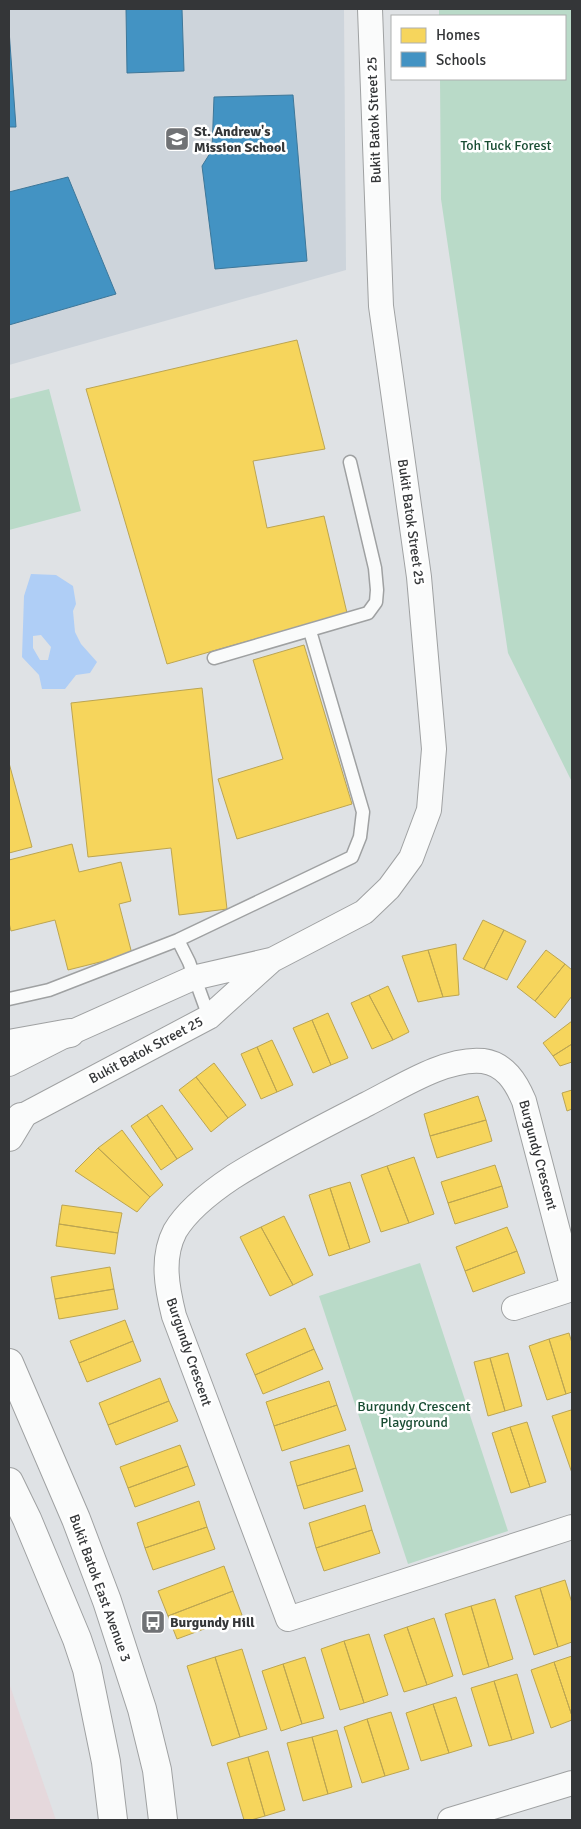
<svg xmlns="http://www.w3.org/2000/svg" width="581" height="1829" viewBox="0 0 581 1829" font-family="Signika,sans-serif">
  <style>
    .commercial { fill: #e5d8dc }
    .built { fill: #cdd4db }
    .green { fill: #b9dac8 }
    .water { fill: #afcef6; fill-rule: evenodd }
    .homes { fill: #f6d55c; stroke: #bca551 }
    .schools { fill: #4393c3; stroke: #3e7799 }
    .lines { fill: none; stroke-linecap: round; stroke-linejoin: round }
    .lane-casing { stroke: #9fa1a2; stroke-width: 15 }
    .street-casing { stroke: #9fa1a2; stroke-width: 26 }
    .primary-casing { stroke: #9fa1a2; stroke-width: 30 }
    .lane { stroke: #fafbfb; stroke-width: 12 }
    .street { stroke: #fafbfb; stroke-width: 24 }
    .primary { stroke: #fafbfb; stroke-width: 28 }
    .labels { text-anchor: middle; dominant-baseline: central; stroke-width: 5; stroke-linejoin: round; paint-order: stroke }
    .street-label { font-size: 14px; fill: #343638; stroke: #fff }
    .poi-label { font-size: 14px; font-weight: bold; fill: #343638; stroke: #fff; text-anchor: start }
    .park-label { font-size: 14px; fill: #194d33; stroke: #fff }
  </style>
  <rect width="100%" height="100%" fill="#dfe2e5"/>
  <path class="commercial" d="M9,1683L56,1820H9Z"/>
  <path class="built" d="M9,9H344L346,270L9,365Z"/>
  <path class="green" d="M439,9H572V782L508,653L441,199L440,79H565V16H439Z
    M49,389L81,511L9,530V399Z
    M420,1263L508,1531L408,1564L319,1296Z"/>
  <path class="water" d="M31,574L56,575L73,586L76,604L73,611L75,632L81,644L97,662L90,673L76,675L65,689H42L39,675L22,657L24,596ZM41,635L51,647L48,660H40L33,648V636Z"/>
  <path class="homes" d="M297,340L325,449L253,461L267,528L324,516L347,613L167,664L86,389Z
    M304,645L352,804L237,839L218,779L283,759L253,660Z
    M202,688L227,909L179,915L171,848L88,857L71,703Z
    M9,763L32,847L9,853Z
    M72,844L79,872L121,862L131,901L119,904L132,954L68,970L55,920L11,931L9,923V860Z
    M483,920L504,930L484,969L463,959Z
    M504,930L526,941L507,980L484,969Z
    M456,944L459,995L443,997L428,950Z
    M428,950L443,997L418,1002L402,956Z
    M546,950L565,964L535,1001L517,987Z
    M565,964L572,970V996L555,1018L535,1001Z
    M388,986L409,1032L393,1040L369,995Z
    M369,995L393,1040L372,1049L351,1003Z
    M328,1013L348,1058L331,1065L312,1020Z
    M312,1020L331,1065L313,1073L293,1028Z
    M572,1021V1044L553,1056L543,1043Z
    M272,1040L293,1085L277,1092L257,1047Z
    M572,1044V1062L560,1066L553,1056Z
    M257,1047L277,1092L261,1099L241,1054Z
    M214,1063L246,1105L228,1118L196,1077Z
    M196,1077L228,1118L211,1132L179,1090Z
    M572,1090V1109L567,1111L562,1093Z
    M478,1096L486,1120L430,1136L424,1114Z
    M162,1105L193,1149L177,1159L147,1115Z
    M147,1115L177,1159L161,1170L131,1126Z
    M486,1120L492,1141L437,1158L430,1136Z
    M122,1130L163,1185L150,1197L98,1148Z
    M98,1148L150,1197L137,1212L75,1171Z
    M414,1157L434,1214L409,1223L387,1166Z
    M495,1165L502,1186L448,1203L441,1182Z
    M387,1166L409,1223L381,1232L361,1175Z
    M350,1182L370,1242L350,1249L330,1188Z
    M502,1186L508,1207L455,1224L448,1203Z
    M330,1188L350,1249L329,1256L309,1195Z
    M62,1205L122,1213L118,1233L59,1224Z
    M284,1216L313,1275L293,1285L261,1227Z
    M59,1224L118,1233L115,1254L56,1246Z
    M261,1227L293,1285L270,1296L240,1237Z
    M507,1227L517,1251L465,1271L456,1247Z
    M517,1251L525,1273L473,1292L465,1271Z
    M110,1267L114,1289L55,1299L51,1277Z
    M114,1289L118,1309L59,1319L55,1299Z
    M125,1320L133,1341L79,1363L70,1341Z
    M305,1328L314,1349L255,1375L246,1354Z
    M569,1333L572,1343V1392L566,1394L549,1339Z
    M549,1339L566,1394L547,1400L529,1346Z
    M133,1341L141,1361L87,1382L79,1363Z
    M314,1349L323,1369L263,1394L255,1375Z
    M508,1353L522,1406L505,1411L490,1358Z
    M490,1358L505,1411L488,1416L474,1362Z
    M160,1378L169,1401L108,1425L99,1403Z
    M329,1381L337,1405L274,1426L266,1402Z
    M169,1401L178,1421L116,1445L108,1425Z
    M337,1405L346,1430L282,1451L274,1426Z
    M571,1410L572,1412V1473L552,1416Z
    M527,1422L546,1482L530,1487L510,1427Z
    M510,1427L530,1487L511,1493L492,1433Z
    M180,1445L188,1466L128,1488L120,1467Z
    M349,1445L356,1468L297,1486L290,1462Z
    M188,1466L195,1485L135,1507L128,1488Z
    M356,1468L363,1491L304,1509L297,1486Z
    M199,1501L207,1527L145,1548L137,1523Z
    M365,1505L372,1530L316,1548L309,1523Z
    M207,1527L215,1549L153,1570L145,1548Z
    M372,1530L380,1553L324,1571L316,1548Z
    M224,1566L233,1591L168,1616L158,1591Z
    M565,1580L572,1603V1642L558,1647L540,1588Z
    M540,1588L558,1647L534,1655L515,1596Z
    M233,1591L242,1615L177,1639L168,1616Z
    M495,1599L513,1659L489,1667L471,1606Z
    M471,1606L489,1667L463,1675L445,1614Z
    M434,1618L453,1676L427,1685L407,1627Z
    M407,1627L427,1685L404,1692L384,1635Z
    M369,1634L388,1695L364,1703L344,1641Z
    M344,1641L364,1703L340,1710L321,1649Z
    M242,1649L267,1729L240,1737L215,1657Z
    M572,1656V1716L554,1662Z
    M215,1657L240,1737L212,1746L187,1666Z
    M305,1657L324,1718L302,1724L283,1664Z
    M554,1662L572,1716V1720L551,1728L531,1670Z
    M283,1664L302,1724L281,1731L262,1671Z
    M517,1674L534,1733L512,1740L494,1681Z
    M494,1681L512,1740L489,1746L471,1688Z
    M456,1697L472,1746L449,1753L433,1704Z
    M433,1704L449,1753L421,1761L406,1713Z
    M391,1712L409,1769L385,1776L367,1719Z
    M367,1719L385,1776L362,1783L344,1727Z
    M337,1730L352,1787L328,1794L312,1737Z
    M312,1737L328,1794L303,1801L287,1743Z
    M268,1751L285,1810L265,1816L248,1757Z
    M248,1757L265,1816L251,1820H244L227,1763Z"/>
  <path class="schools" d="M126,9H182L184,71L127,73Z
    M9,30L16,127H9Z
    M293,95L307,261L215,269L202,166L212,150L214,97Z
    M68,177L116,294L9,325V192Z"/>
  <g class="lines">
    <defs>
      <path id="lane" d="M214,658L368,613L376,602L377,590L375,568L350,462
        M178,940L189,962L209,1017
        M9,999L49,990L178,940L352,857L360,837L363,812L310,631"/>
      <path id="street" d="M9,1064L70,1033L193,978L271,960
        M9,1123L209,1017L272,960L364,912L389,888L411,858L429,810L434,749L419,577L381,306L370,9
        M572,1285L524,1101C516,1082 505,1064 483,1061C446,1057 399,1088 367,1104C322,1127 276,1150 233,1177C212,1191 188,1209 175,1231C161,1258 167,1288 174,1316L288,1619L572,1527
        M514,1308L572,1289
        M450,1820L572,1783"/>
      <path id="primary" d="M9,1044L70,1033
        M9,1137L21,1117
        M9,1363L76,1519L107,1601L142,1709L157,1770L163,1820
        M9,1482L27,1519L77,1639L87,1669L106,1762L113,1820"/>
    </defs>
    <use href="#lane" class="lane-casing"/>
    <use href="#street" class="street-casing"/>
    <use href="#primary" class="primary-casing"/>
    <use href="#lane" class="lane"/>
    <use href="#street" class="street"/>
    <use href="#primary" class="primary"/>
  </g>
  <defs>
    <symbol id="school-square" viewBox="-11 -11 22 22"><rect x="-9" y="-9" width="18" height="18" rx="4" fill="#707275" stroke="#fff"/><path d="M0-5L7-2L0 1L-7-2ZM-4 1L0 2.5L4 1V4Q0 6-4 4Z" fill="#fff"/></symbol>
    <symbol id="bus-square" viewBox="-11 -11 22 22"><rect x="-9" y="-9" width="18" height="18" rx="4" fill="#707275" stroke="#fff"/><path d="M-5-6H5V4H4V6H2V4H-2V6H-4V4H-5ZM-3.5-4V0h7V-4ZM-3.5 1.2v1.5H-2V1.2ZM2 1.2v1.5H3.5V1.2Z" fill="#fff"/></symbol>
  </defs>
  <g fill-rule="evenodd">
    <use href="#school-square" x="163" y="125" width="28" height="28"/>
    <use href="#bus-square" x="139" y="1608" width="28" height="28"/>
  </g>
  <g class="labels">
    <g class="street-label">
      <text transform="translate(374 120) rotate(-92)">Bukit Batok Street 25</text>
      <text transform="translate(411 522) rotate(82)">Bukit Batok Street 25</text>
      <text transform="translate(146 1050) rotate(-28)">Bukit Batok Street 25</text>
      <text transform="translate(538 1155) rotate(75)">Burgundy Crescent</text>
      <text transform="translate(189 1352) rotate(71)">Burgundy Crescent</text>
      <text transform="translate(100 1588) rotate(70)">Bukit Batok East Avenue 3</text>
    </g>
    <g class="poi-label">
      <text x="194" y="131">St. Andrew's<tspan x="194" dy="16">Mission School</tspan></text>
      <text x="170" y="1622">Burgundy Hill</text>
    </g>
    <g class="park-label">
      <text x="506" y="145">Toh Tuck Forest</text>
      <text x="414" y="1406">Burgundy Crescent<tspan x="414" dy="16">Playground</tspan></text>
    </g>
  </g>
  <rect width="581" height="1829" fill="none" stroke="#343638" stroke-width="20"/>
  <rect x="391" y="15" width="175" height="65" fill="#ffffff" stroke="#aeafaf"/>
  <rect x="401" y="28" width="25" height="15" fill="#f6d55c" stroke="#aeafaf"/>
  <text x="436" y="40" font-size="15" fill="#343638">Homes</text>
  <rect x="401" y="52" width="25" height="15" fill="#4393c3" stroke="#aeafaf"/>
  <text x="436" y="65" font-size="15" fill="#343638">Schools</text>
</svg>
